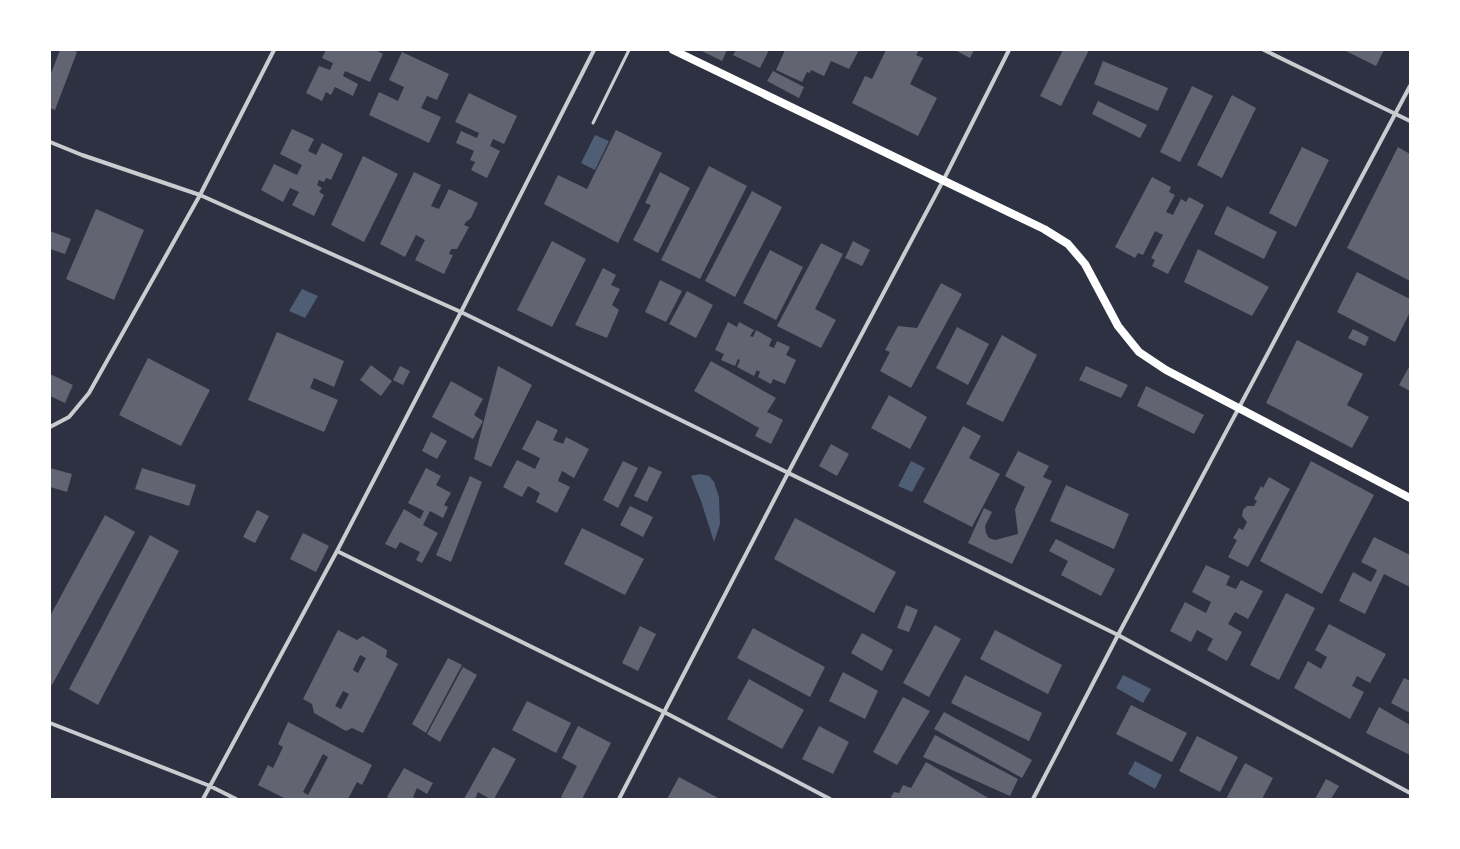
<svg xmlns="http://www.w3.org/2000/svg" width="1460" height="849" viewBox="0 0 1460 849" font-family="Roboto,sans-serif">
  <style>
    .water { fill: #4f5d75 }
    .building { fill: #626471; fill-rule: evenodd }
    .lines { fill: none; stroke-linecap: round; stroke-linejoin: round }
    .service { stroke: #caccd0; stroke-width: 3 }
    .minor { stroke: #caccd0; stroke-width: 4 }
    .secondary { stroke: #fff; stroke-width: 8 }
  </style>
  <rect width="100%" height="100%" fill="#2d3142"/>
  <path class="water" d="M595,135L609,141L595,170L581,163Z
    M302,289L318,296L305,318L289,311Z
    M911,461L925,468L912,492L898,486Z
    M700,474L709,476L714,482L719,497L720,524L714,542L701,501L691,476Z
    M1123,675L1151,689L1143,703L1116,688Z
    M1135,761L1162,775L1155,789L1128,774Z"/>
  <path class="building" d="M60,50H72L77,52L55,110L50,108V76Z
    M326,50H375L383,54L370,82L345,71L343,76L358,84L353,96L335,87L331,95L326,92L322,101L306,93L319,66L330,70L333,63L322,58Z
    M700,50H727L722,61Z
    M736,50H769L760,68L733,55Z
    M785,50H859L849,69L831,61L824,76L811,70L810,73L807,72L802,82L776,70Z
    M886,50H919L916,55L923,58L910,84L937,98L918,136L852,103L865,76L872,79Z
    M955,50H974L970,58Z
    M1063,50H1089L1061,106L1040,96Z
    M1344,50H1384L1376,66Z
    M402,52L449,74L437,100L427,96L421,108L441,117L429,143L369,115L379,92L398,101L404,87L389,80Z
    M1103,61L1168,88L1158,111L1094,84Z
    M773,71L804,87L799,98L767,81Z
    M1192,86L1213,96L1180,162L1160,152Z
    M469,93L517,116L504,144L493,139L490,146L500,151L487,178L471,170L475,162L470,160L474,151L456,143L461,131L477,138L479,133L455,122Z
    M1232,95L1256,108L1222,178L1197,165Z
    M1098,101L1147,125L1140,138L1092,114Z
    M292,129L314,139L308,151L316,155L322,143L343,154L331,180L326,178L324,182L319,180L317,185L322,188L319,192L324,195L314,216L292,205L299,192L290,188L283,202L261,190L274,164L297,175L302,165L280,154Z
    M616,130L662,153L618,243L544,204L558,175L587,189Z
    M1302,147L1329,160L1296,227L1269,213Z
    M1398,147L1410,154V281L1347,248Z
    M363,156L398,174L364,242L331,225Z
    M709,166L747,186L700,279L661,260Z
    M414,172L441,185L431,206L439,209L449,189L478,203L471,218L466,222L464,225L469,227L457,249H451L449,254L453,255L444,274L415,260L425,240L416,235L405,257L380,244Z
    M660,172L690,188L658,253L633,240L651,205L645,203Z
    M1152,177L1171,187L1169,192L1175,195L1166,212L1173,215L1181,199L1186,202L1189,197L1204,205L1168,274L1152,266L1155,260L1151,258L1163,235L1155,231L1143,255L1138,253L1135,258L1115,247Z
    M752,191L782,207L735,297L705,281Z
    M1227,206L1277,232L1264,259L1214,234Z
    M96,209L144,230L114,300L66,279Z
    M50,231L71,239L65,254L50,249Z
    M552,241L586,259L552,327L517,310Z
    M853,241L870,250L862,266L845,258Z
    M821,243L843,254L815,309L836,320L821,348L777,326Z
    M1198,249L1269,287L1252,316L1184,282Z
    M770,250L803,267L776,320L743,303Z
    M603,268L616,275L611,285L620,289L612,305L619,310L607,338L575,325Z
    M1357,272L1410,299V312L1395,342L1337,312Z
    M660,280L682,291L666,322L645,312Z
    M941,283L962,294L911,388L880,371L890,352L885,350L898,326L917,328Z
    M687,291L713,305L696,338L669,324Z
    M728,322L737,327L739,322L754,330L750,336L753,337L756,330L772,339L769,346L774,348L777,341L790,347L786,355L796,360L785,384L773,379L771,384L758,377L760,372L757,370L754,376L737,367L740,360L738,359L735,366L721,360L724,354L715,350Z
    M957,327L989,344L968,385L936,368Z
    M1353,329L1369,337L1365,346L1348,338Z
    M277,332L344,361L334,387L314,378L310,388L338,400L324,432L248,400Z
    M1002,335L1037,355L1003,422L966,404Z
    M1297,340L1363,374L1347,405L1369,417L1352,448L1266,403Z
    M148,358L210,390L181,446L119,415Z
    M711,361L776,398L767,412L783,420L771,444L755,436L761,424L759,428L694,391Z
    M371,365L392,381L381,396L360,380Z
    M1410,365V391L1399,385Z
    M400,366L410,371L403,385L393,380Z
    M498,366L532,385L491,467L474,459Z
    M1086,366L1128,385L1121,398L1079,380Z
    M50,374L73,385L65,403L50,396Z
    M451,381L483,399L474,415L483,421L473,439L432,417Z
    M1146,386L1204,415L1194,434L1137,406Z
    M889,395L927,417L910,449L871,428Z
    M537,420L558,430L553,440L563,444L566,437L589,449L574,478L562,471L558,481L570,487L557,513L536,502L540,493L528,486L522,497L503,487L517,460L535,469L540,458L522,449Z
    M963,426L981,436L969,458L1000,474L972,527L923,502Z
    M431,432L447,441L437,459L422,451Z
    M831,444L849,454L837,476L819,466Z
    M1018,451L1049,466L1043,477L1052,481L1012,564L968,543L984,508L992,512L985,526L986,533L989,538L995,540L1018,534L1015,509L1025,487L1005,476Z
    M623,461L638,468L618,508L603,500Z
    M1311,461L1374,495L1322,594L1260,561Z
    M649,466L662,472L647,502L634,496Z
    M50,468L72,474L67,492L50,487Z
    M142,468L196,485L189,506L135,489Z
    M426,468L441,476L436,485L451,493L444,505L448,507L443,518L430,511L423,525L438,533L422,563L416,560L420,552L400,542L396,549L385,544L404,509L420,519L424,511L408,503Z
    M470,476L482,482L451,562L436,555Z
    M1269,477L1290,489L1248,567L1228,557L1237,540L1233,538L1239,528L1243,530L1247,522L1242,516L1243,510L1247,506H1254L1257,501L1254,499L1261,486L1263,488Z
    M1066,485L1129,514L1114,549L1050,521Z
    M630,506L653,517L643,537L620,525Z
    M257,510L269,516L255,543L243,537Z
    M105,515L135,532L52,685L50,684V616Z
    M795,518L896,572L874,613L774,559Z
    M582,528L644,559L625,595L564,564Z
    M303,533L329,546L316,572L290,559Z
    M150,535L179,551L98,705L69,689Z
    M1374,537L1410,555V587L1384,574L1365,614L1339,601L1353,572L1371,582L1377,570L1361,562Z
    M1056,539L1115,569L1101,596L1061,575L1068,561L1049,551Z
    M1206,565L1230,576L1226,585L1236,589L1241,580L1263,591L1248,619L1235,612L1228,624L1242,632L1227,661L1207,650L1213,639L1197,630L1191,642L1170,631L1185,602L1206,613L1211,602L1192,592Z
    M1286,593L1315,608L1279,680L1250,665Z
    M906,605L918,610L909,632L897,628Z
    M1329,624L1386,654L1370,683L1357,676L1352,686L1364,692L1350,719L1294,688L1308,661L1321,669L1327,657L1315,650Z
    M935,625L961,639L929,697L903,683Z
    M640,626L656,634L638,671L622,663Z
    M753,628L825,667L810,697L737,658Z
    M338,630L357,640L363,636L387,650L386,657L398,664L363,733L352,728L346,731L314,713L312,704L303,699ZM360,655L366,658L358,673L353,670ZM343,691L349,694L341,709L335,706Z
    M995,630L1062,665L1048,694L980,659Z
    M862,633L893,650L882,671L851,653Z
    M448,658L462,665L426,733L412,724Z
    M463,667L477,675L440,742L427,734Z
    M843,672L878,691L865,719L829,701Z
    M965,675L1042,713L1029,741L951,703Z
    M1404,678L1410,681V713L1391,703Z
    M749,679L804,710L782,749L727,719Z
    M903,697L930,711L897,765L873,752Z
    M527,701L571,723L556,753L512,730Z
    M1131,705L1187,733L1172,762L1116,734Z
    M1379,707L1410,725V755L1366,733Z
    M944,712L1032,760L1022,778L934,729Z
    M288,722L372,765L362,785L357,782L348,799H286L258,785L268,765L273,768L283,747L278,744ZM323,754L328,757L308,795L303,792Z
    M578,726L611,743L582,799H564L561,797L577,766L562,758Z
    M819,726L849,742L833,774L802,759Z
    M935,735L1018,779L1010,796L923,757Z
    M1197,736L1238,757L1220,792L1179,771Z
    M493,747L516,759L494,799H490L478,792L475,799H464Z
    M926,762L990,799H890L894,792L899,793L903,785L911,788Z
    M1245,763L1273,778L1262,799H1226Z
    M404,768L433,783L427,794L417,788L413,797L418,799H389L387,797Z
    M679,777L720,799H667Z
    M1326,779L1339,786L1331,799H1315Z"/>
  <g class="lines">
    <path class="service" d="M593,123L629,50"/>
    <path class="minor" d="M1264,50L1410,121
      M50,142L82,155L200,195L461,312L1118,635L1410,793
      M50,427L69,417L89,393L200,195L274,50
      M337,551L664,712L830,799
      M50,723L210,786L236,799
      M203,799L337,551L461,312L594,50
      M619,799L788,473L944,179L1009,50
      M1033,799L1118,635L1410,86"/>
    <path class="secondary" d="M673,50L1044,229L1068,244L1085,264L1118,326L1139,352L1166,370L1410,498"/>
  </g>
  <rect width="1460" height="849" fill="none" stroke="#ffffff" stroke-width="102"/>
</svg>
